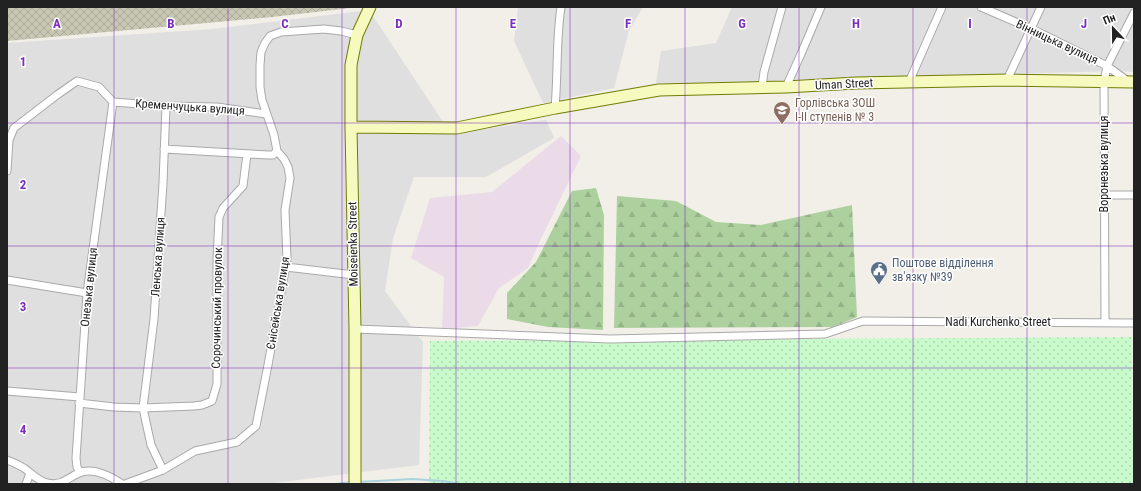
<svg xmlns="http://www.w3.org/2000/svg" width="1141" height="491" viewBox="0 0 1141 491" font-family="'Roboto Condensed',sans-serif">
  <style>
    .residential { fill: #e0dfdf }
    .industrial { fill: #ebdbe8 }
    .construction { fill: url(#construction-cross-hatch) }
    .forest { fill: url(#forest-firs) }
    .park { fill: url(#park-dots) }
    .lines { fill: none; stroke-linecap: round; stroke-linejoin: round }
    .stream { stroke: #aad3df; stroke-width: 2 }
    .street-casing { stroke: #a9a9a9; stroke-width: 9 }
    .secondary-casing { stroke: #707d05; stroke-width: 13 }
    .street { stroke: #fff; stroke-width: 7 }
    .secondary { stroke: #f7fabf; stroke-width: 11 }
    .grid { fill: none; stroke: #7b2cbf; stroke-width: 1; stroke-opacity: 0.55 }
    .labels { text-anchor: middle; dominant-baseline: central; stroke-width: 3; stroke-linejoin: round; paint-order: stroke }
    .street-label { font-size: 12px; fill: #222; stroke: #fff }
    .education-label { font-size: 12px; fill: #785e54; stroke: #fff; text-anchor: start }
    .service-label { font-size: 12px; fill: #4e5e75; stroke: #fff; text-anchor: start }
    .grid-label { font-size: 13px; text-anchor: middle; font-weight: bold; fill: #7b2cbf; stroke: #fff; stroke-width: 3; stroke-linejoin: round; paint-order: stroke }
  </style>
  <defs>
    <pattern id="construction-cross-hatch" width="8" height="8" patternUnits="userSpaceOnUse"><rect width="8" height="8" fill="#c7c7b4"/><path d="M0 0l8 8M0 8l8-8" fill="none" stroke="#abab9a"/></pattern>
    <pattern id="forest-firs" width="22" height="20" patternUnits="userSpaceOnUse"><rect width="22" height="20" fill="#add19e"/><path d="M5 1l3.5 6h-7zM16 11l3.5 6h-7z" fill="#95b388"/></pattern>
    <pattern id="park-dots" width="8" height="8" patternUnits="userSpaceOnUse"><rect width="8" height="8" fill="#c8facc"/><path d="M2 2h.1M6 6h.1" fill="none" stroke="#acd6af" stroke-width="1.8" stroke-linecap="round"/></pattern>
  </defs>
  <rect width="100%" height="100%" fill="#f2efe9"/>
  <path class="residential" d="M518,7H643L629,31L614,88L543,103L514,41Z
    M732,7H1134V72L1116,71L814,79L731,83H656L661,51L716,43Z
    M369,10L451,134L546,120L554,138L486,177H414L393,238L385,291L423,342L419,465L266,484H7V43L212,29Z"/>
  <path class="industrial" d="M561,136L581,156L539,243L528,268L499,288L478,326L442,329L444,277L411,258L430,198L492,192Z"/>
  <path class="construction" d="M7,7H359L272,17L7,41Z"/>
  <path class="forest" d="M596,188L604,215L603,330L548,327L507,319V293L536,262L572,191Z
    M617,196L676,201L716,222L761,225L852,205L857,317L833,327L614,328Z"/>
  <path class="park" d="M1132,337L1133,484H429L430,341Z"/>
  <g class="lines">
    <path class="stream" d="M358,482L412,479L443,481L460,484
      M335,484L352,482"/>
    <defs>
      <path id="street" d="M981,7L1032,29L1107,66L1129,82
        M1007,80L1041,7
        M909,82L942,7
        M762,87L764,72L782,7
        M786,87L801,54L821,7
        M113,102L166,106L217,107L266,114
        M555,108C558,74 556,40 561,7
        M164,149L269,155H273L277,151
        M7,171L9,140L14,128L57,95L77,81L99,87L113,102
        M1104,195H1134
        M286,267L354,275
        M7,280L87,293
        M1105,322L1104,82L1107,66L1134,13
        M355,329L610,339L825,334L863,321L1134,323
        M7,391L80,397
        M79,403L114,407L143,408L194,406L202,405L212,401L217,384V260L219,217L223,208L243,186L247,154
        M7,460C13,462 19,465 24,468C31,473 38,481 47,483C63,486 67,478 79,473C93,467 110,476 122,484
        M163,470L151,445L143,408L154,319L163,183L166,106
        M80,472L77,467L76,458L87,293L113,102
        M26,484L30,473
        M125,484L163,470L195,451L237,442L256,426L268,365L287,259L285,210L290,178L288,167L284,159L277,151L274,135L262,100L260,87V65L261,52L265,43L270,36L281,32L324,29L341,31L357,35"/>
      <path id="secondary" d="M351,127L457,128L555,108L659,90L786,87L856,83L1007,80L1134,82
        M355,484V329L351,127V65L357,35L370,7"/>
    </defs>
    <use href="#street" class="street-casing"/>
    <use href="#secondary" class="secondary-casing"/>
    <use href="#street" class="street"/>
    <use href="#secondary" class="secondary"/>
  </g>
  <path class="grid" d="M114,7V484M228,7V484M342,7V484M456,7V484M570,7V484M685,7V484M799,7V484M913,7V484M1027,7V484M7,123H1134M7,246H1134M7,368H1134"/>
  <defs>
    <symbol id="school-pin" viewBox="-11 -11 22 30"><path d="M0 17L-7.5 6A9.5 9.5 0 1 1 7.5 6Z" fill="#8d6e63" stroke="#fff"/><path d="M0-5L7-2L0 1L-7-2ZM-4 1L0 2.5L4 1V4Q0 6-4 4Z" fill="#fff"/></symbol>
    <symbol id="civic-pin" viewBox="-11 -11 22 30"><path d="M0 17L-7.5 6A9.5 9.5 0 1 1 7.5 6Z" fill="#5c6f8a" stroke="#fff"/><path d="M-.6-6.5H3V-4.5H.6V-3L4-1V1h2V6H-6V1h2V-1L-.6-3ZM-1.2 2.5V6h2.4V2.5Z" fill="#fff"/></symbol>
  </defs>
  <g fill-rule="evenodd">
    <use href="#school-pin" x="772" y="100" width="20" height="27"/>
    <use href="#civic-pin" x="869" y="260" width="20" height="27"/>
  </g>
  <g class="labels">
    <g class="street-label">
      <text transform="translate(1057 42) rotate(25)">Вінницька вулиця</text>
      <text transform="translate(844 84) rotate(-3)">Uman Street</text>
      <text transform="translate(190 107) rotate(4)">Кременчуцька вулиця</text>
      <text transform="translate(1104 164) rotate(-90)">Воронезька вулиця</text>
      <text transform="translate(353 244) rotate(-91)">Moiseienka Street</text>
      <text transform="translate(158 257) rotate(-86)">Ленська вулиця</text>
      <text transform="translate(89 287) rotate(-84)">Онезька вулиця</text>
      <text transform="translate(278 303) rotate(-81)">Єнісейська вулиця</text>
      <text transform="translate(217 308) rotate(-89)">Сорочинський провулок</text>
      <text x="998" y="322">Nadi Kurchenko Street</text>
    </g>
    <g class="education-label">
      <text x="795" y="103">Горлівська ЗОШ<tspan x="795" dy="14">І-ІІ ступенів № 3</tspan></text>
    </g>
    <g class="service-label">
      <text x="892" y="263">Поштове відділення<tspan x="892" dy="14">зв'язку №39</tspan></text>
    </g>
  </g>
  <g class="grid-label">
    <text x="57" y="28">A</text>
    <text x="171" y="28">B</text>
    <text x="285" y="28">C</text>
    <text x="399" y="28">D</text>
    <text x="513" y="28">E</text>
    <text x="628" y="28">F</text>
    <text x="742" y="28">G</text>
    <text x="856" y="28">H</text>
    <text x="970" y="28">I</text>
    <text x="1084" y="28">J</text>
    <text x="23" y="66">1</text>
    <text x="23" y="189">2</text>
    <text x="23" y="311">3</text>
    <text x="23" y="434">4</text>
  </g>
  <rect width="1141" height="491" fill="none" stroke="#222222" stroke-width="16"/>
  <g transform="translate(1113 28) rotate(338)" stroke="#ffffff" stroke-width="3" paint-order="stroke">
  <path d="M0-3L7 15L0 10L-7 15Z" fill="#222222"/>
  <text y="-6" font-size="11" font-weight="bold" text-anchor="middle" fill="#222222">Пн</text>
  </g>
</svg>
